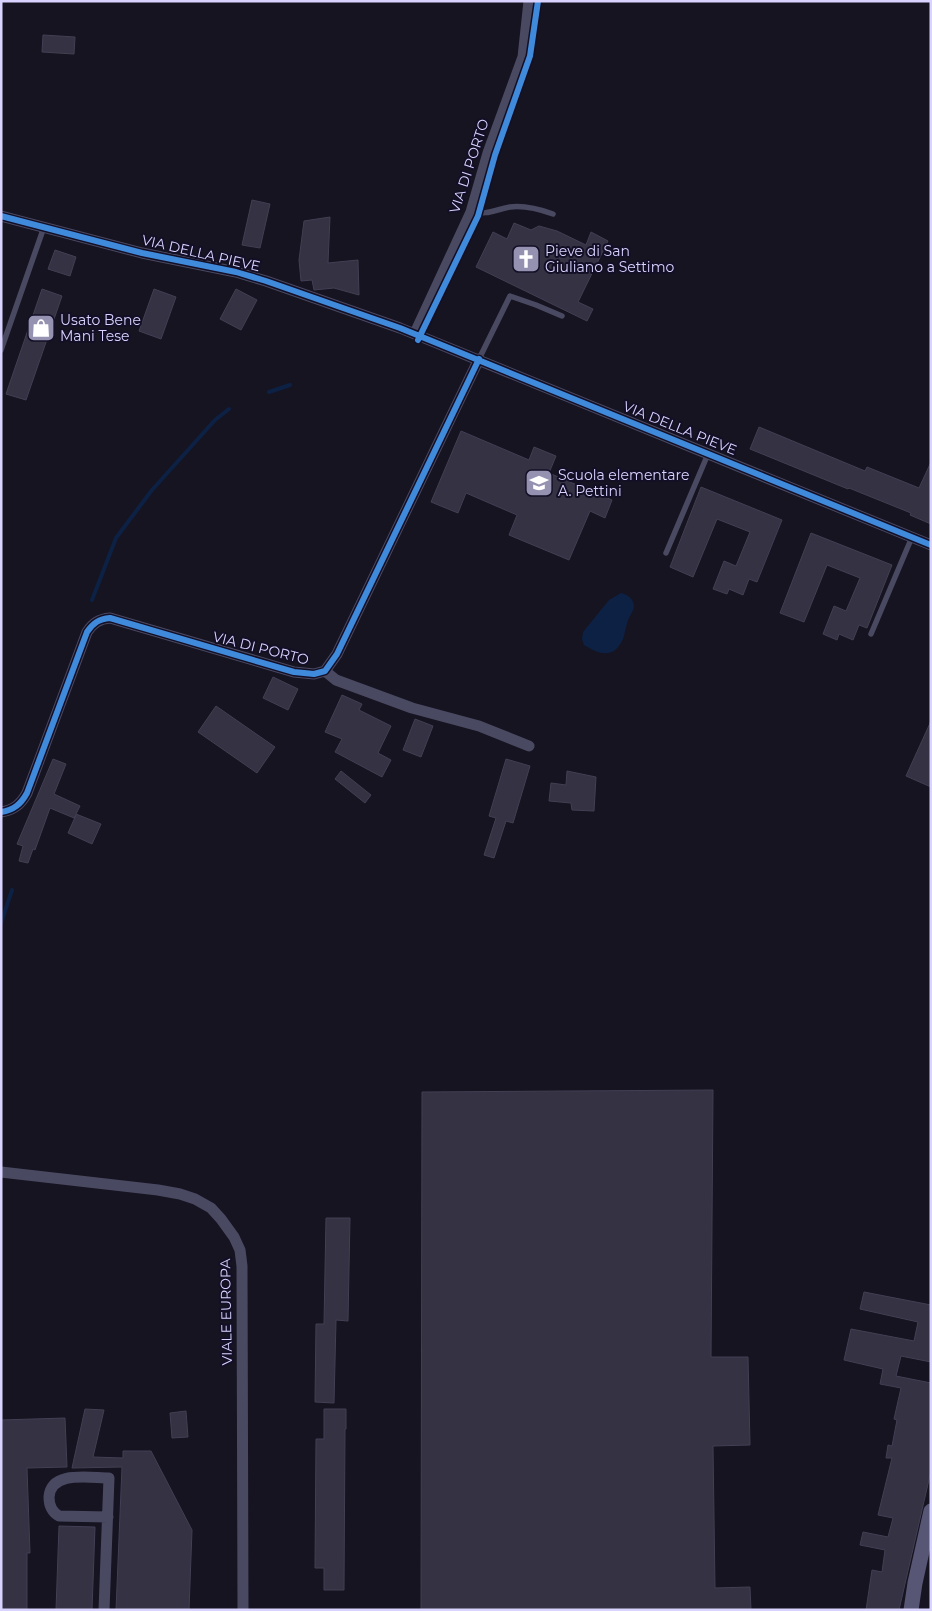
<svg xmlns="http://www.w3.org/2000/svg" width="932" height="1611" viewBox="0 0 932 1611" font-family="Montserrat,sans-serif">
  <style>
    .water { fill: #0d2144 }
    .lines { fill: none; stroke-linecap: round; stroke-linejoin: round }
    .stream { stroke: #0d2144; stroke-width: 4 }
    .building { fill: #343243; stroke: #433f54 }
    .lane { stroke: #4a4962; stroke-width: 5.5 }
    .street { stroke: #4a4962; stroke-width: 11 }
    .secondary { stroke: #575674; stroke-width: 15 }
    .cycleway-casing { stroke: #130f26; stroke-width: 9 }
    .cycleway { stroke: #408adc; stroke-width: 6 }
    .labels { text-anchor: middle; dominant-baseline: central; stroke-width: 4; stroke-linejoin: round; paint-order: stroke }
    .street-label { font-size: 14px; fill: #d9d4ff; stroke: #130f26 }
    .poi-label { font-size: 14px; fill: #d9d4ff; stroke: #130f26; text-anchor: start }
  </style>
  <rect width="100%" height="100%" fill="#161421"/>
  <path class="water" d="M621,593C626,594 631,597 633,602C636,609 631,613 628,620C626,626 625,633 623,639C614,659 600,655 584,645L582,639L583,632L609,600Z"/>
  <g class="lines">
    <path class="stream" d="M269,392L290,385
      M92,600L116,538L152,490L215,420L229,409
      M1,923L12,890"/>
  </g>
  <path class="building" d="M43,35L75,37L74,54L42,52Z
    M252,200L270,204L260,248L242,245Z
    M330,217L328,263L358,260L359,295L334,288L314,290L312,280L301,281L299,260L304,221Z
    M514,223L531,230L539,226L557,231L586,245L591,232L608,241L578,302L593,309L587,321L476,267L493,232L507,239Z
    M55,250L76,257L70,276L48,269Z
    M42,289L62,296L26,400L6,394Z
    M154,289L176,297L161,339L139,331Z
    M236,289L257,300L241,330L220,319Z
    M759,427L865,471L867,467L919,488L931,462V524L910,515L911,513L849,488L848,489L750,449Z
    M461,431L529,460L534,447L556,456L549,473L612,500L605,518L590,511L569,560L509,535L517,515L466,493L458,513L431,502Z
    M701,487L782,520L757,582L749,579L743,595L729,589L727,594L713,589L724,561L736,566L750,532L717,519L693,577L670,567Z
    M811,533L892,565L867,628L859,625L853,640L839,634L837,640L823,634L834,606L846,611L860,578L827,565L804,622L780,613Z
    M273,677L298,689L288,710L263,698Z
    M342,695L362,704L359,710L391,726L378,753L391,760L382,777L335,752L342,739L325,732Z
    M216,706L275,747L257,773L198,732Z
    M415,719L433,726L421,757L403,750Z
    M931,721V787L906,776Z
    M53,759L66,764L54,794L80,806L76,814L101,824L92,844L68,833L76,815L74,818L50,808L35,850L33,849L28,863L19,861L23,846L17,844Z
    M506,759L530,766L513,823L506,821L494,858L484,855L496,818L489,816Z
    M341,771L371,795L365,803L335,779Z
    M567,771L596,777L594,811L572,810L571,803L549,801L551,783L566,785Z
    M713,1090L711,1357H748L750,1445L713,1446L715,1588L750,1587L751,1610H421L422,1092Z
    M326,1218H350L348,1321L336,1320L334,1403L315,1402L316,1324H324Z
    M864,1292L931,1305V1362L901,1356L896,1376L931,1383V1471L899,1610H866L872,1570L882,1572L885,1550L860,1545L863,1532L888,1537L893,1518L878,1515L892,1458H886L888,1445L892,1446L897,1420L894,1419L901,1388L880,1384L883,1369L844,1360L851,1329L914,1341L918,1322L860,1309Z
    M85,1409L104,1410L93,1457L123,1458V1451H151L192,1530L189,1610H116L122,1467L72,1468Z
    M324,1409H346V1429H345L344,1590H324V1568H315L316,1439H324Z
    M186,1411L188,1437L172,1438L170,1413Z
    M65,1418L67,1467L27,1468L30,1553H27V1610H1V1420Z
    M59,1526L95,1527L92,1610H56Z"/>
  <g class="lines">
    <path class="lane" d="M471,212C488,215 494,210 510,207C525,205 539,209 553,214
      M1,350L44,227
      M479,359L510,296L536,305L562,316
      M666,553L708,454
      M871,634L912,537"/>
    <path class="street" d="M1,216L142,253L236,272L266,281L400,328L931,545
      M415,333L471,212L488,153L523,57L529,1
      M325,671L336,680L412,708L479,726L529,746
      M1,812C14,810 21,804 27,793L87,632C93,623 99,619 110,618L294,672L314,674L325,671L337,654L479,359
      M1,1172L158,1190L180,1194L195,1199L211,1208L221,1219L234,1237L240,1250L242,1266L243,1610
      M104,1610L109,1478C90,1478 51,1470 49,1497C49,1505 52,1512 59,1516L108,1517"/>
    <path class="secondary" d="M911,1610L915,1583L931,1511"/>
    <defs>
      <path id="cycleway" d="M1,216L142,253L236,272L266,281L400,328L931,545
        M418,340L478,216L495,155L530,56L538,1
        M1,812C14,810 21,804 27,793L87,632C93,623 99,619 110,618L294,672L314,674L325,671L337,654L479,359"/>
    </defs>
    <use href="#cycleway" class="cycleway-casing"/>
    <use href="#cycleway" class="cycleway"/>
  </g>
  <defs>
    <symbol id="church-square" viewBox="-11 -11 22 22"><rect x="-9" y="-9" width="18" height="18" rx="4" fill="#9591b1" stroke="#130f26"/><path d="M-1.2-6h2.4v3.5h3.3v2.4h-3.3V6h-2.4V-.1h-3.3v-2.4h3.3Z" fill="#fff"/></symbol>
    <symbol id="shop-square" viewBox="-11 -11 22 22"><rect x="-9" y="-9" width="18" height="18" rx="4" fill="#9591b1" stroke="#130f26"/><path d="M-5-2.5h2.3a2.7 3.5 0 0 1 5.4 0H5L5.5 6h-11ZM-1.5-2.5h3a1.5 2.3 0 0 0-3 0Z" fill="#fff"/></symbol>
    <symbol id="school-square" viewBox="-11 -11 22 22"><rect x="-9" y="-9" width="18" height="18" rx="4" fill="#9591b1" stroke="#130f26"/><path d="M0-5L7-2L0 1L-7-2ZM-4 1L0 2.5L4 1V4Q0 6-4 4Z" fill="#fff"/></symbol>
  </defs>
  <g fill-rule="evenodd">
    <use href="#church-square" x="510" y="243" width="32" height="32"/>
    <use href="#shop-square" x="25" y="312" width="32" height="32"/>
    <use href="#school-square" x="523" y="467" width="32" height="32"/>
  </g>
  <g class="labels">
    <g class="street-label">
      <text transform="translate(469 166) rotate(-72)">VIA DI PORTO</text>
      <text transform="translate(201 253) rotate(13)">VIA DELLA PIEVE</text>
      <text transform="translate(680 428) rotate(22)">VIA DELLA PIEVE</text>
      <text transform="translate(261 648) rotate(14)">VIA DI PORTO</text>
      <text transform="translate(226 1312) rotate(-91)">VIALE EUROPA</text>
    </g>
    <g class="poi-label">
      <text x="545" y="251">Pieve di San<tspan x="545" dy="16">Giuliano a Settimo</tspan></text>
      <text x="60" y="320">Usato Bene<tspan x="60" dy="16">Mani Tese</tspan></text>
      <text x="558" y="475">Scuola elementare<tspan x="558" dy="16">A. Pettini</tspan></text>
    </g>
  </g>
  <rect width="932" height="1611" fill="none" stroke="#d9d4ff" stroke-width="5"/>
</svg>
